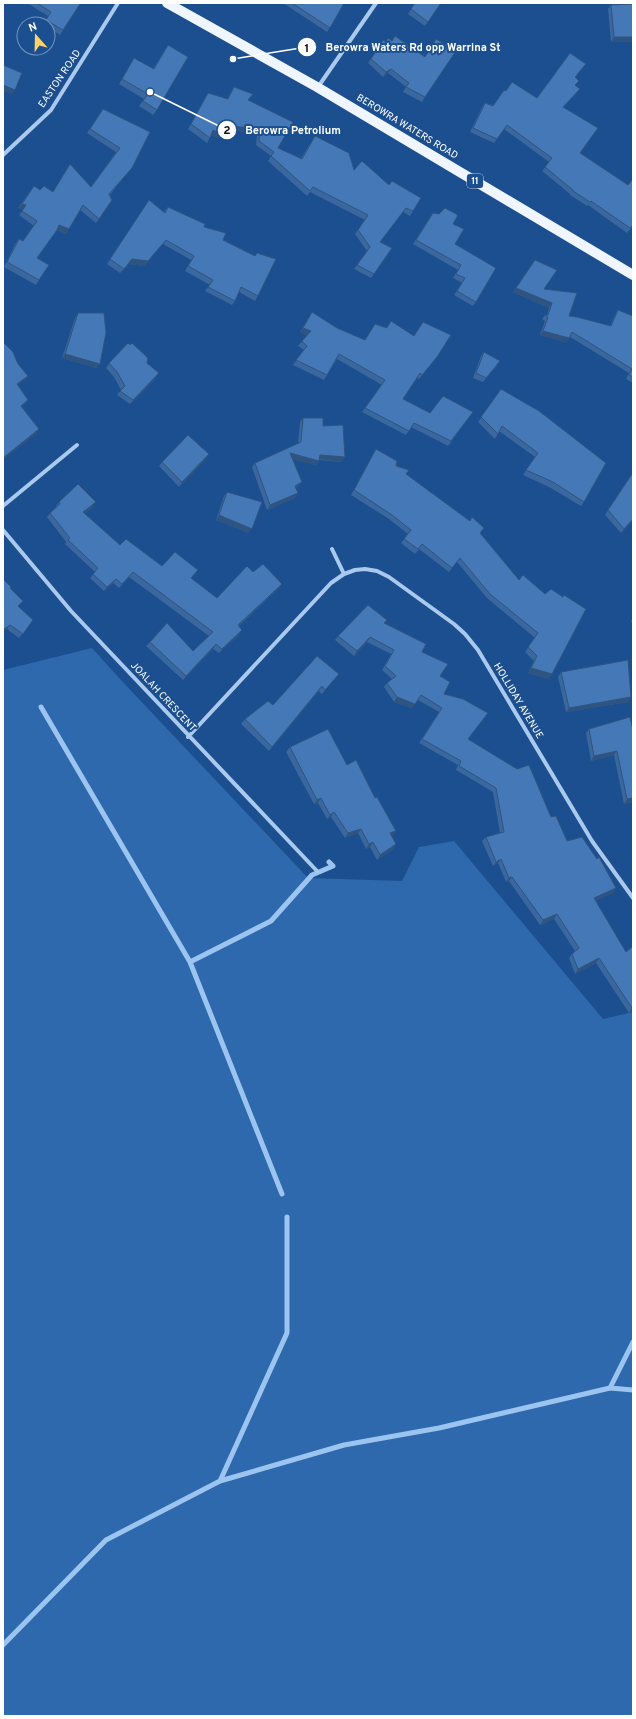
<svg xmlns="http://www.w3.org/2000/svg" width="636" height="1719" viewBox="0 0 636 1719" font-family="Overpass,sans-serif">
  <style>
    .green { fill: #2e69ad }
    .lines { fill: none; stroke-linecap: round; stroke-linejoin: round }
    .stream { stroke: #9cc4f0; stroke-width: 5 }
    .minor { stroke: #a9c9ee; stroke-width: 4 }
    .primary { stroke: #f0f6ff; stroke-width: 10 }
    .wall { fill: #3a679d }
    .shaded-wall { fill: #305480 }
    .building { fill: #4478b7; stroke: #305480 }
    .labels { text-anchor: middle; dominant-baseline: central; stroke-width: 4; stroke-linejoin: round; paint-order: stroke }
    .shield { fill: #1b4f8f; stroke: #bbcadd; stroke-width: 1 }
    .shield-label { font-size: 9px; font-weight: bold; fill: #fff }
    .street-label { font-size: 10px; fill: #fff; stroke: #1b4f8f }
    .leader { fill: none; stroke: #fff; stroke-width: 1.5 }
    .callout-dot { fill: #fff; stroke: #1b4f8f; stroke-width: 1.5 }
    .mark-label { font-size: 12px; text-anchor: middle; font-weight: bold; fill: #111 }
    .callout-label { font-size: 11px; text-anchor: middle; font-weight: bold; fill: #fff; stroke: #1b4f8f; stroke-width: 4; stroke-linejoin: round; paint-order: stroke }
  </style>
  <rect width="100%" height="100%" fill="#1b4f8f"/>
  <path class="green" d="M92,648L120,679L308,878L402,881L419,847L454,841L603,1019L633,1012V1716H3V670Z"/>
  <g class="lines">
    <path class="stream" d="M41,707L190,962L282,1194
      M190,962L271,921L312,875L333,866L329,862
      M610,1388L633,1342
      M220,1481L287,1333V1217
      M3,1645L106,1540L220,1481L344,1445L439,1428L610,1388L633,1390"/>
    <path class="minor" d="M318,87L376,3
      M3,155L51,110L118,3
      M3,506L77,445
      M3,530L71,611L317,871
      M332,549L344,574
      M188,737L331,583L344,574L355,570L365,569L377,571L389,577L454,624L465,634L478,650L592,841L633,898"/>
    <path class="primary" d="M167,3L317,87L633,275"/>
  </g>
  <path class="wall" d="M27,3H79L80,4L60,35L48,27V24H43L48,16Z
    M283,3H344L327,32Z
    M415,3H441L425,26L408,14Z
    M633,4V42H611L608,9L611,5Z
    M388,38L392,41L425,57L436,39L425,97L422,102L403,92L406,87L388,73L383,77L368,63L383,40L386,41Z
    M168,45L157,110L153,115L139,106L144,99L119,84L134,58L153,69Z
    M583,68L575,77V86L576,93L564,107L580,153L628,185L633,179V226L627,233L588,205L587,206L570,195V194L542,171L549,162L504,129L494,143L470,132L482,107L485,103L493,105L537,98Z
    M234,87L248,100L278,148L301,158L315,136L354,170L413,211L410,216L403,212L380,242L392,248L371,278L354,269L367,251L355,234L365,220L310,192L307,196L268,161L271,156L256,145L257,133L228,130L221,139L211,135L207,143L188,129L208,93L227,99Z
    M103,109L150,132L128,172L110,195L112,200L96,223L80,210L66,234L57,230L37,258L49,265L36,285L4,267L15,244L19,239L23,241L34,226L19,215L23,210L18,208L34,186L40,190L53,192L67,169L91,187L116,152L87,133Z
    M149,200L164,212L168,207L204,227L223,240L258,296L255,301L239,292L235,301L232,305L205,291L210,285L185,271L191,260L163,244L144,266L129,264L120,273L107,264Z
    M430,217L453,224L455,244L476,302L473,306L454,295L462,283L453,278L458,270L413,244Z
    M535,260L544,289L569,316L610,326L615,315L618,310L633,316V383L626,379L629,373L570,337L566,342L540,335L545,321L542,319L545,315H547L549,308L513,292Z
    M312,312L337,328L365,340L375,324L386,328L391,321L414,336L423,322L434,361L419,379L417,378L403,399L430,413L473,412L448,446L411,427L406,435L362,412L382,385L337,359L324,380L293,365L304,350L298,346L307,335L300,332Z
    M78,313L97,368L62,358L75,318Z
    M484,352L497,366L483,382L473,378L481,356Z
    M109,363H147L156,378L130,404L117,395L121,390L114,377L106,368Z
    M501,389L584,502L581,506L549,487L523,475L535,457L499,431L495,439L478,422Z
    M303,418L323,426L342,462L319,460L316,465L292,459L299,486L296,488L295,498L267,510L252,467L255,463L298,444L300,422Z
    M376,449L406,474L480,533L519,580L523,575L549,679L528,673L534,661L525,652L535,638L487,598L457,562L449,572L419,549L415,554L401,543L408,534L389,519L351,495L373,454Z
    M206,459L179,487L159,466L162,462Z
    M632,474L633,475V520L621,533L605,515Z
    M227,492L249,533L216,520L224,496Z
    M59,502L93,507L84,514L120,545L162,566L191,579L217,598L253,572L282,584L279,588L239,626V635L219,653L213,649L183,680L146,646L150,642L193,651L209,636L129,577L119,588L113,583L104,591L90,578L95,572L65,544L66,542L47,517L50,513L56,507V506Z
    M10,588L19,607L33,620L19,638L7,629Z
    M633,618V625L631,621Z
    M387,620L384,624L422,652L440,676L444,694L468,739L551,817L567,841L616,888L613,893L596,900L633,1010L629,1013L596,963L575,974L569,958L572,954L575,951L554,919L540,925L509,881L506,882L498,863L493,866L482,841L486,837L500,833L493,792L456,770L458,765L419,743L439,712L418,700L412,708L394,702L384,687L387,683L392,679L382,670L391,654L367,642L354,656L335,640L338,636Z
    M561,672L631,697L628,702L566,712L558,677Z
    M339,674L322,694L319,691L269,751L241,724L245,719L273,705Z
    M630,717L633,802L624,804L614,755L591,761L586,733L589,729Z
    M290,747L347,765L393,835L391,836L396,844L393,849L377,860L370,847L366,849L358,833L345,838L331,817L327,819L318,803L314,804L286,752Z"/>
  <path class="shaded-wall" d="M614,37H633V42H611Z
    M391,69L388,73L383,77L386,72Z
    M3,85L15,90L12,94L3,91Z
    M231,126L260,129L257,133L228,130Z
    M213,130L224,135L221,139L210,135Z
    M22,204L26,205L23,210L18,208Z
    M59,225L69,229L66,234L55,230Z
    M166,240L144,266L129,264L120,273L124,269L132,259Z
    M516,288L552,303L549,308L513,292Z
    M303,328L311,331L308,335L300,332Z
    M543,331L569,338L566,342L540,335Z
    M65,354L100,364L97,368L62,358Z
    M159,373L156,378L130,404L133,400Z
    M28,376L24,380L14,389L17,384Z
    M28,400L25,404L18,410L21,406Z
    M39,429L36,434L3,460V458Z
    M290,453L319,461L316,465L287,458Z
    M209,454L206,459L179,487L182,482Z
    M320,455L345,457L342,462L317,459Z
    M302,482L299,486L291,490L295,486Z
    M298,493L295,498L267,510L270,505Z
    M96,502L93,507L80,517L83,512Z
    M219,515L252,529L249,533L216,520Z
    M633,519V520L621,533L624,529Z
    M116,579L113,583L104,591L107,587Z
    M282,584L279,588L235,629L238,625Z
    M10,625L7,629L3,632V630Z
    M242,630L239,635L219,653L222,649Z
    M370,637L367,642L354,656L357,651Z
    M216,644L213,649L183,680L186,676Z
    M531,668L552,674L549,679L528,673Z
    M339,674L336,678L322,694L325,690Z
    M322,686L319,691L269,751L272,747Z
    M397,697L415,704L412,708L394,702Z
    M631,697L628,702L566,712L569,708Z
    M617,751L614,755L591,761L594,756Z
    M321,798L318,803L314,804L317,800Z
    M633,798V802L624,804L627,799Z
    M334,812L331,817L327,819L330,815Z
    M361,829L358,833L345,838L348,833Z
    M396,831L393,835L387,838L390,833Z
    M373,842L370,847L366,849L369,844Z
    M396,844L393,849L377,860L380,855Z
    M501,859L498,863L493,866L496,862Z
    M512,877L509,881L506,882L509,878Z
    M616,888L613,893L591,902L594,898Z
    M557,914L554,919L540,925L543,920Z
    M599,958L596,963L575,974L578,969Z
    M632,1008H633V1010L629,1013Z"/>
  <path class="building" d="M37,3H79L80,4L63,30L46,20L51,12Z
    M292,3H344L330,28Z
    M415,3H441L428,22L411,9Z
    M633,4V37H614L611,5Z
    M395,36L425,57L436,39L456,51L425,97L406,87L409,83L391,69L386,72L371,59L383,40L386,42L388,38L392,41Z
    M168,45L188,57L157,110L143,101L148,94L122,79L134,58L154,69Z
    M570,53L586,64L575,77L579,81L575,85L580,89L563,107L598,128L580,153L628,185L633,179V225L630,228L591,201L590,202L573,191V190L545,167L552,158L507,125L497,139L473,128L485,103L493,106L504,90L506,91L512,82L537,98Z
    M3,65L22,73L15,90L3,85Z
    M234,87L253,94L248,100L293,122L278,148L302,159L315,136L349,153L354,170L362,161L389,185L392,181L421,198L413,211L406,208L380,242L392,248L374,274L357,265L370,247L358,230L368,215L313,187L310,191L271,156L274,152L259,141L260,129L231,126L224,135L213,130L210,138L191,124L208,93L228,99Z
    M103,109L150,132L132,168L109,194L112,200L99,219L83,205L69,229L59,225L57,230L37,258L49,265L39,280L7,262L19,239L23,241L37,221L22,211L26,205L22,204L34,186L40,190L44,186L53,192L70,164L91,187L120,148L90,129Z
    M149,200L165,213L168,207L205,224L204,227L226,233L223,240L255,256L257,253L276,259L258,296L241,287L235,301L208,287L213,280L188,266L194,256L166,240L148,261L132,259L124,269L110,259Z
    M445,208L458,215L453,224L464,229L455,244L496,268L476,302L457,291L465,278L456,274L461,265L416,240L433,213L439,214Z
    M535,260L557,270L544,289L577,293L569,316L577,317L611,326L618,310L633,316V377L629,375L632,369L572,332L569,338L543,331L548,317L545,315H548L552,303L516,288Z
    M312,312L337,328L365,340L375,324L387,328L391,321L414,336L423,322L451,335L437,357L422,375L420,373L403,399L430,413L443,396L473,412L451,441L414,423L409,431L365,408L385,380L339,354L327,375L296,360L307,346L302,341L311,331L303,328Z
    M78,313H104L106,333L100,364L65,354Z
    M3,342L13,352L18,364L28,376L17,384L28,400L21,406L39,429L3,458Z
    M128,343L130,345L132,343L148,358L147,363L159,373L133,400L120,391L125,386L117,372L109,363Z
    M484,352L500,361L486,378L476,373Z
    M501,389L539,411L606,463L584,502L553,482L526,470L538,453L502,426L498,434L481,417Z
    M303,418H323V426L343,425L345,457L320,455L319,461L290,453L302,482L295,486L298,493L270,505L255,463L301,442Z
    M188,435L209,454L182,482L162,462Z
    M376,449L397,461L396,466L409,470L406,474L470,521L472,517L484,528L480,533L519,580L523,575L545,594L551,589L563,597L564,595L586,609L552,674L531,668L537,656L528,647L538,633L490,594L460,558L452,568L422,544L418,549L404,539L411,530L392,515L354,490Z
    M632,474L633,475V519L624,529L608,510Z
    M78,484L96,502L83,512L120,545L126,539L162,566L175,552L198,570L191,578L217,598L247,566L253,572L263,564L282,584L238,625L242,630L222,649L216,644L186,676L150,642L167,623L193,651L213,632L133,572L122,584L116,579L107,587L93,574L98,568L68,540L70,538L50,513L60,504L59,502Z
    M227,492L262,502L252,529L219,515Z
    M3,579L11,587L10,588L23,601L18,606L33,620L23,634L10,625L3,630Z
    M368,605L387,620L384,623L426,644L422,652L448,664L440,676L450,682L444,694L463,699L488,713L468,739L517,769L529,765L551,817L556,816L567,841L582,837L597,859L599,857L616,888L594,898L626,952L633,946V1008H632L599,958L578,969L572,954L579,948L557,914L543,920L512,877L509,878L501,859L496,862L486,837L504,832L496,788L459,766L461,761L422,739L442,708L421,695L415,704L397,697L387,683L396,676L385,666L394,650L370,637L357,651L338,636Z
    M317,656L339,674L325,690L322,686L272,747L245,719L268,701L273,705Z
    M628,660L631,697L569,708L561,672Z
    M630,717L633,730V798L627,799L617,751L594,756L589,729Z
    M328,729L347,765L356,760L375,798L377,797L396,831L390,833L396,844L380,855L373,842L369,844L361,829L348,833L334,812L330,815L321,798L317,800L290,747Z"/>
  <g class="labels">
    <rect class="shield" x="467" y="174" width="16" height="14" rx="3"/>
    <g class="shield-label">
      <text x="475" y="181">11</text>
    </g>
    <g class="street-label">
      <text transform="translate(60 79) rotate(-56)">EASTON ROAD</text>
      <text transform="translate(407 127) rotate(31)">BEROWRA WATERS ROAD</text>
      <text transform="translate(163 697) rotate(47)">JOALAH CRESCENT</text>
      <text transform="translate(518 701) rotate(59)">HOLLIDAY AVENUE</text>
    </g>
  </g>
  <path class="leader" d="M233 59L307 47M150 92L227 130"/>
  <g class="callout-dot">
    <circle cx="233" cy="59" r="4"/>
    <circle cx="150" cy="92" r="4"/>
    <circle cx="307" cy="47" r="10"/>
    <circle cx="227" cy="130" r="10"/>
  </g>
  <g class="mark-label">
    <text x="307" y="52">1</text>
    <text x="227" y="134">2</text>
  </g>
  <g class="callout-label">
    <text x="413" y="51">Berowra Waters Rd opp Warrina St</text>
    <text x="293" y="134">Berowra Petrolium</text>
  </g>
  <rect width="636" height="1719" fill="none" stroke="#ffffff" stroke-width="8"/>
  <g transform="translate(36 36) rotate(340)"><circle r="19" fill="#1b4f8f" stroke="#7695bc"/>
  <path d="M0-3L7 15L0 10L-7 15Z" fill="#ffd166"/>
  <text y="-6" font-size="11" font-weight="bold" text-anchor="middle" fill="#ffffff">N</text>
  </g>
</svg>
